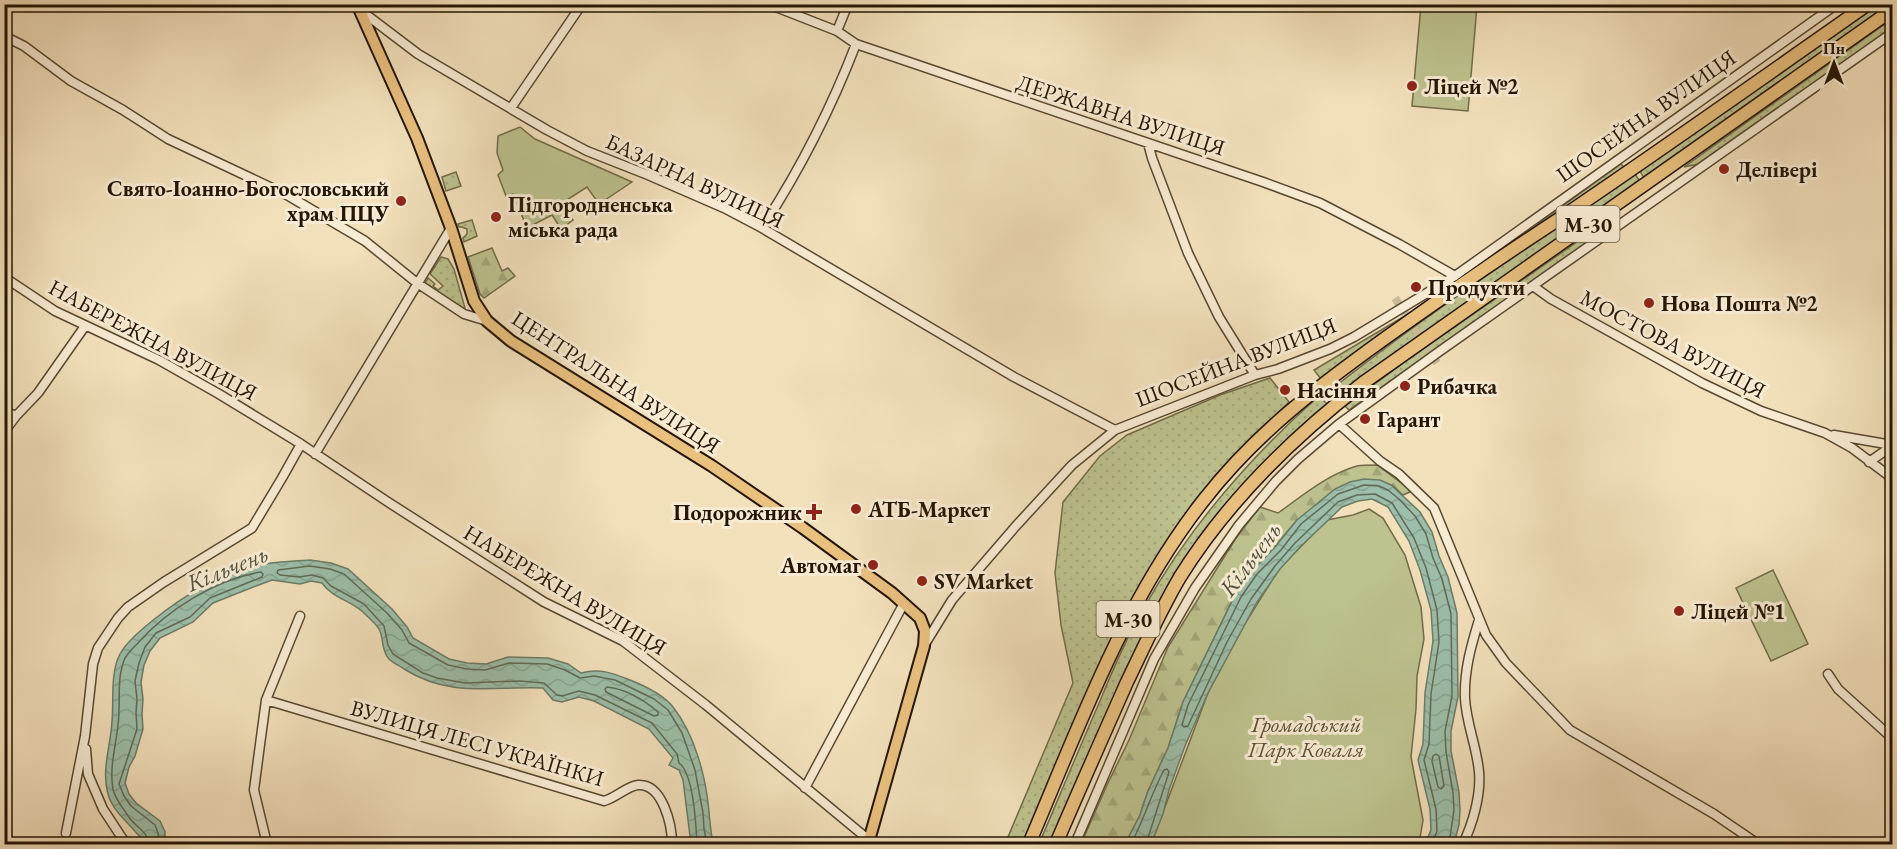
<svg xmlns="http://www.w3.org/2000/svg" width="1897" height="849" viewBox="0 0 1897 849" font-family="'EB Garamond',serif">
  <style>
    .grass { fill: url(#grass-dots); stroke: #716c48; stroke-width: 1.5 }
    .forest { fill: url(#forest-firs); stroke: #716c48; stroke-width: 1.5 }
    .green { fill: #bdc28e; stroke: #716c48; stroke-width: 1.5 }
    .water { fill: url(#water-waves); stroke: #6c7b67; stroke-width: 1.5 }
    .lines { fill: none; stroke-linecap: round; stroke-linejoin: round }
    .shore { stroke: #606a56; stroke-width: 1.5 }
    .minor-tunnel { stroke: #c9b896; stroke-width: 8; stroke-dasharray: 8 4; stroke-linecap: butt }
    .minor-casing { stroke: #584831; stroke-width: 11 }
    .major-casing { stroke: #251603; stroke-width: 14 }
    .highway-casing { stroke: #251603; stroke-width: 15 }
    .minor { stroke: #f7ebd3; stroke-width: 8 }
    .major { stroke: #e9c07e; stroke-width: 10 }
    .highway { stroke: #e9c07e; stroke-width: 12 }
    .poi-dot { fill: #8f2418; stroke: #f7ebd3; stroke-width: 2 }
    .labels { text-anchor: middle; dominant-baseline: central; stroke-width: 6; stroke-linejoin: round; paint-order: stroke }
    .shield { fill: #f7ebd3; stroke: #645641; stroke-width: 1.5 }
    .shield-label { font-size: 21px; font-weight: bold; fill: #251603 }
    .poi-label { font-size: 22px; font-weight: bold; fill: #251603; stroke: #f7ebd3; text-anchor: start }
    .street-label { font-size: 22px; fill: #251603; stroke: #f7ebd3 }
    .park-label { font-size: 22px; font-style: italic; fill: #5a5234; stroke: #f7ebd3 }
    .water-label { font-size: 24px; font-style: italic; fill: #4f513d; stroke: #f7ebd3 }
  </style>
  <defs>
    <pattern id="grass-dots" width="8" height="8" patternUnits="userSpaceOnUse" patternTransform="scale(1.5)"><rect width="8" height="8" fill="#bdc28e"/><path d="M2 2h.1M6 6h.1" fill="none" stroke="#a2a679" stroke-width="1.8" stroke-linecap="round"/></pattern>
    <pattern id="forest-firs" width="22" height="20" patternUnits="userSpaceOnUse" patternTransform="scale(1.5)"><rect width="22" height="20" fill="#bdc28e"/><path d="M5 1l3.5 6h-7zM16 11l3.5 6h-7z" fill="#a2a679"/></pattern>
    <pattern id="water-waves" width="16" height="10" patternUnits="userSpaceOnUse" patternTransform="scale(1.5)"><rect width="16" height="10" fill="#9cbeaa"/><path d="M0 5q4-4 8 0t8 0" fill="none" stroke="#86a391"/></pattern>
  </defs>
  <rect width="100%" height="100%" fill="#f2e0bb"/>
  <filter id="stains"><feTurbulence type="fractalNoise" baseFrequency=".00333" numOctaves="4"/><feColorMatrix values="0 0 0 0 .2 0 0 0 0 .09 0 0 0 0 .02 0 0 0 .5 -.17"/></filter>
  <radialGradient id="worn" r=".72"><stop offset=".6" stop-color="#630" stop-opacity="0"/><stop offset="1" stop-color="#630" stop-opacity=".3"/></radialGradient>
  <path class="grass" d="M1875,5H1891L1645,180L1640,171Z
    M1892,19V28L1699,164L1684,167Z
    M1621,164L1626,169L1321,379L1314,370L1403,317L1492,257Z
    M456,172L461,186L446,191L442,177Z
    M1635,174L1641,183L1335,398L1328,392C1426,314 1532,245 1635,174Z
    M1617,214L1614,223L1349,410L1345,406L1406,361Z
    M472,220L477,236L464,242L463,238L467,234V229L462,227H459L458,224Z
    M441,257L448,259L454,269L465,308L464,313L424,285L428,278L435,284L433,286L438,290L443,286L430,274Z
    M1270,378L1289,402C1244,446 1199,492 1164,545C1104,638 1066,743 1023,844H1005L1073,683L1061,625L1055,573L1063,502L1100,456L1127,435L1220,395Z
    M1319,396L1327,404L1293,434L1224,507L1191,555L1052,844H1039C1059,797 1079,749 1100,701C1113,669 1127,636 1145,606C1190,526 1250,457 1319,396Z"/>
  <path class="forest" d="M492,248L502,271L508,268L515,276L484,298L480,294L468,257Z
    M1377,465L1412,491L1403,495L1392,485L1297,520L1236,593L1183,702L1168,748L1148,791L1140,815L1125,844H1081L1107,785L1129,740L1168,647L1236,538L1260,507L1278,513C1302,496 1328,474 1357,466C1363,465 1371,465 1377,465Z"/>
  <path class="green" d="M1462,5L1477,6L1468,111L1412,106L1421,5Z
    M520,127L535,139L632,182L599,204L587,187L562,203L573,220L561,229L552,215L527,228L513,194L506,196L498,175L503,170L497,153L498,136Z
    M1369,509L1383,518L1405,555L1421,607L1424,639L1417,676L1416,709L1411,757L1423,820L1419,844H1151L1208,693L1241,630L1279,569L1327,520L1353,515Z
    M1773,570L1808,644L1771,661L1736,588Z"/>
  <path class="water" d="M1364,479L1380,480L1391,485L1420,512L1432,532L1439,556L1448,577L1457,613L1458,697L1451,731V751L1459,792L1460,811L1459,825L1454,844H1425L1431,830L1430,809L1418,760L1423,744L1425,693L1433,641L1431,610L1420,570L1409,541L1388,507L1372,499L1358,501L1342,507L1300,547L1280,569L1257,602L1208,693L1185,746L1169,790L1163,814L1151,844H1125L1140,815L1148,791L1168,748L1183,702L1236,593L1253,570L1276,546L1297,520L1335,489L1350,482Z
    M310,560L331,563L348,569L392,609L407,627L413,638L449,659L467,663L486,664L508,657L548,658L568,664L581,673C600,668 612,673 630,680C645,686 663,694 673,707C695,735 706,777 709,812C710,823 711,833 713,844H691L683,780L679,770L669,765L673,758L649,729L594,701L579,697L562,702L553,700L543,688C492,686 450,698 404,669C400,666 393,663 389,659C381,651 384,638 379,629C376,624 370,619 366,615C354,601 333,599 322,583L311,581L300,584L272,580L256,586L213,603L193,622L160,638L150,651L144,665L141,682L143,699L142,714L143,729L135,756L129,767L125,783L129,794L136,803L160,821L165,832V842L168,844H145C134,826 114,815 108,794C101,770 111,745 112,721C114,700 110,673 120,654C126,643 142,629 152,621C185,594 222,572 265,564C279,561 295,561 310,560Z"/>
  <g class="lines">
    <path class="shore" d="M607,687C625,689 644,700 658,712V715L654,716L606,692L605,689Z
      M1436,754L1439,756L1444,786L1441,789L1438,787L1432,761L1433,756Z
      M149,844C148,831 135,827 128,816C123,808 115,799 113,789C109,768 116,746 118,725C121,703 116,678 125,658C128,653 133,648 137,644C167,610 216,579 261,572L263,574L262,577L210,598L190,617L156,633L145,647L139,663L135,681L137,699L136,713L137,729L119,784L124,796L131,806L155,825L158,833L159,844
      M697,844C696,826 694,774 679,763L677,754L652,723L595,695L579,691L562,696L557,695L544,683L520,681L465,683L437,678L423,673L393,654L388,645L384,626L364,604L331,586L323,578L312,575L299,577L280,575L277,573L278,570L310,566L330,569L344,574L387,613L402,630L409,643L448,665L467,669L485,670L509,663L547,664L565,670L580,678L594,676L615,680L654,699L668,710L682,733L695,770L703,813L704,829L707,844
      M1131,844C1144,820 1151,794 1164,770L1167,769L1169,772L1146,844
      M1432,844L1437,831L1436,809L1424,760L1429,744L1431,694L1439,642L1437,610L1426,568L1414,538L1392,503L1375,494L1357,495L1338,502L1295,543L1275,566L1251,599L1227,642L1188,726L1184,727L1182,725L1188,705L1241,597L1257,574L1281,550L1301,524L1338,494L1364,485L1379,486L1388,490L1399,499L1415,516L1426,534L1433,558L1442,579L1451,614L1452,696L1445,731L1446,752L1453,793L1454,810L1449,844"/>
    <path class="minor-tunnel" d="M1395,298L1437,363"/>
    <defs>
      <path id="minor" d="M768,4L837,31L856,44L1263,182L1320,203L1399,244L1455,276
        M360,10L418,54L547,130L587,151L648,175L724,208L762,228L1014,377L1115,430
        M837,31L848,4
        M4,36L24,46L71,81L123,110L168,139L287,195L365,241L417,283L464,314L487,321
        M511,108L582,4
        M1148,143L1152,158L1188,253L1219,317L1255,375
        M762,228C799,171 831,109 856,44
        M4,277L55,311L159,360L219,394L301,444L388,502L544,602L623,641L706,705L869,840
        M1533,286L1551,299L1702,383L1761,411L1825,433L1852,448L1892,478
        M4,411L16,416
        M1339,424L1380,461L1399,474L1434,508L1486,635L1506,663L1570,730L1714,814L1758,844
        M4,432L16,416L38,393L85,326
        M1834,435L1892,445
        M315,454L451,228
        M1869,462L1892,446
        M925,644L952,600L1015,527L1072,465L1115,430L1255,375L1278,369L1330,349L1354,337L1455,276L1837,4
        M1828,674L1838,689L1892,738
        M266,700L604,801C616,798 627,786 638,785C663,783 672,826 672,844
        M86,749L88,774L103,809L126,844
        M805,788L904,603
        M66,833L85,736L93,664L98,648L118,618L128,607L164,582L252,528L282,478L301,444
        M267,844L254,790L259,752L266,700L300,616
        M1075,844L1154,659L1176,621L1195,588L1239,525L1276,481L1298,459L1339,424L1440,351L1892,33
        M1463,844C1473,823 1481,795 1479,772C1477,747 1466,723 1465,698C1464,671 1471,646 1479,620"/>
      <path id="major" d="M357,4L417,138L451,228L474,301L487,321L511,341L712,466L803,528L892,593L920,618L925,631L924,646L868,844"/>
      <path id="highway" d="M1029,844C1079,727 1123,603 1203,501C1255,434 1316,388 1384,339C1441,298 1498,259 1556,221C1661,150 1764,77 1868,4
        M1056,844C1079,790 1103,736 1127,682C1144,647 1160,611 1180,577C1228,500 1292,438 1363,383L1892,10"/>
    </defs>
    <use href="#minor" class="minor-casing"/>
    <use href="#major" class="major-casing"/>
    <use href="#highway" class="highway-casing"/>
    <use href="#minor" class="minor"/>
    <use href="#major" class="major"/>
    <use href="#highway" class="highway"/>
  </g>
  <g class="poi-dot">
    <circle cx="1412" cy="86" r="6"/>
    <circle cx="1724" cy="169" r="6"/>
    <circle cx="401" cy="201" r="6"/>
    <circle cx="496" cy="217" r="6"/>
    <circle cx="1416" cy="287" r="6"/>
    <circle cx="1649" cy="303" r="6"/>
    <circle cx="1405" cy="386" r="6"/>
    <circle cx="1285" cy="390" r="6"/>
    <circle cx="1365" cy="419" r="6"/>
    <circle cx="856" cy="509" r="6"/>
    <path d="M811 503h6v6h6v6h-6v6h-6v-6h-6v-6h6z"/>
    <circle cx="873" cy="565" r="6"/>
    <circle cx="922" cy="581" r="6"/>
    <circle cx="1679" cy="611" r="6"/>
  </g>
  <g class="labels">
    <g class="shield">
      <rect x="1556.5" y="206" width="63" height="36" rx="4.5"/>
      <rect x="1096.5" y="601" width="63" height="36" rx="4.5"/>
    </g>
    <g class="shield-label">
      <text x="1588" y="224">М-30</text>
      <text x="1128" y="619">М-30</text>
    </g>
    <g class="poi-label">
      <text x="1424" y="86">Ліцей №2</text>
      <text x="1736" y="169">Делівері</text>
      <text x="389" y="188" text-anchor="end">Свято-Іоанно-Богословський<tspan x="389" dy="25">храм ПЦУ</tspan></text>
      <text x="508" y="204">Підгородненська<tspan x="508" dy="25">міська рада</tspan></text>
      <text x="1428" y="287">Продукти</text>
      <text x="1661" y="303">Нова Пошта №2</text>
      <text x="1417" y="386">Рибачка</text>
      <text x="1297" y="390">Насіння</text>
      <text x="1377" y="419">Гарант</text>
      <text x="868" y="509">АТБ-Маркет</text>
      <text x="802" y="512" text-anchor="end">Подорожник</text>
      <text x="861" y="565" text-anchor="end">Автомаг</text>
      <text x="934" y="581">SV Market</text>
      <text x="1691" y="611">Ліцей №1</text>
    </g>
    <g class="street-label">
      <text transform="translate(1121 115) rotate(18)">ДЕРЖАВНА ВУЛИЦЯ</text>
      <text transform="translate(1646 116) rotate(-35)">ШОСЕЙНА ВУЛИЦЯ</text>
      <text transform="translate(695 181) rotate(25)">БАЗАРНА ВУЛИЦЯ</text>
      <text transform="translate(153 340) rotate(28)">НАБЕРЕЖНА ВУЛИЦЯ</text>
      <text transform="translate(1673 344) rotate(28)">МОСТОВА ВУЛИЦЯ</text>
      <text transform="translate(1236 362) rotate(-21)">ШОСЕЙНА ВУЛИЦЯ</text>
      <text transform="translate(616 382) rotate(33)">ЦЕНТРАЛЬНА ВУЛИЦЯ</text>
      <text transform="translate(565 590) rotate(31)">НАБЕРЕЖНА ВУЛИЦЯ</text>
      <text transform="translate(477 743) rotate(16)">ВУЛИЦЯ ЛЕСІ УКРАЇНКИ</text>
    </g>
    <g class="park-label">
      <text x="1306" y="724">Громадський<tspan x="1306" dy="25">Парк Коваля</tspan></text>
    </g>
    <g class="water-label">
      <text transform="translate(1250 559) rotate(-53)">Кільчень</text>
      <text transform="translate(227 568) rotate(-22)">Кільчень</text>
    </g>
  </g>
  <rect width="1897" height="849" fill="none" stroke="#f2e0bb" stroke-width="24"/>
  <rect x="6" y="6" width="1885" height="837" fill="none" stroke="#251603" stroke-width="3"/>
  <rect x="12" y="12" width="1873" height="825" fill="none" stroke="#251603" stroke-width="1.5"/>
  <g transform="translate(1834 63)" stroke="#f7ebd3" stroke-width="4.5" paint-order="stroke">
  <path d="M0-4.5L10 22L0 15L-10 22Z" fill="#251603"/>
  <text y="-9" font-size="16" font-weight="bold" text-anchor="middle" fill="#251603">Пн</text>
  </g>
  <rect width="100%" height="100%" filter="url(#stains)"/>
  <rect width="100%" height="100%" fill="url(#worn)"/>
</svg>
